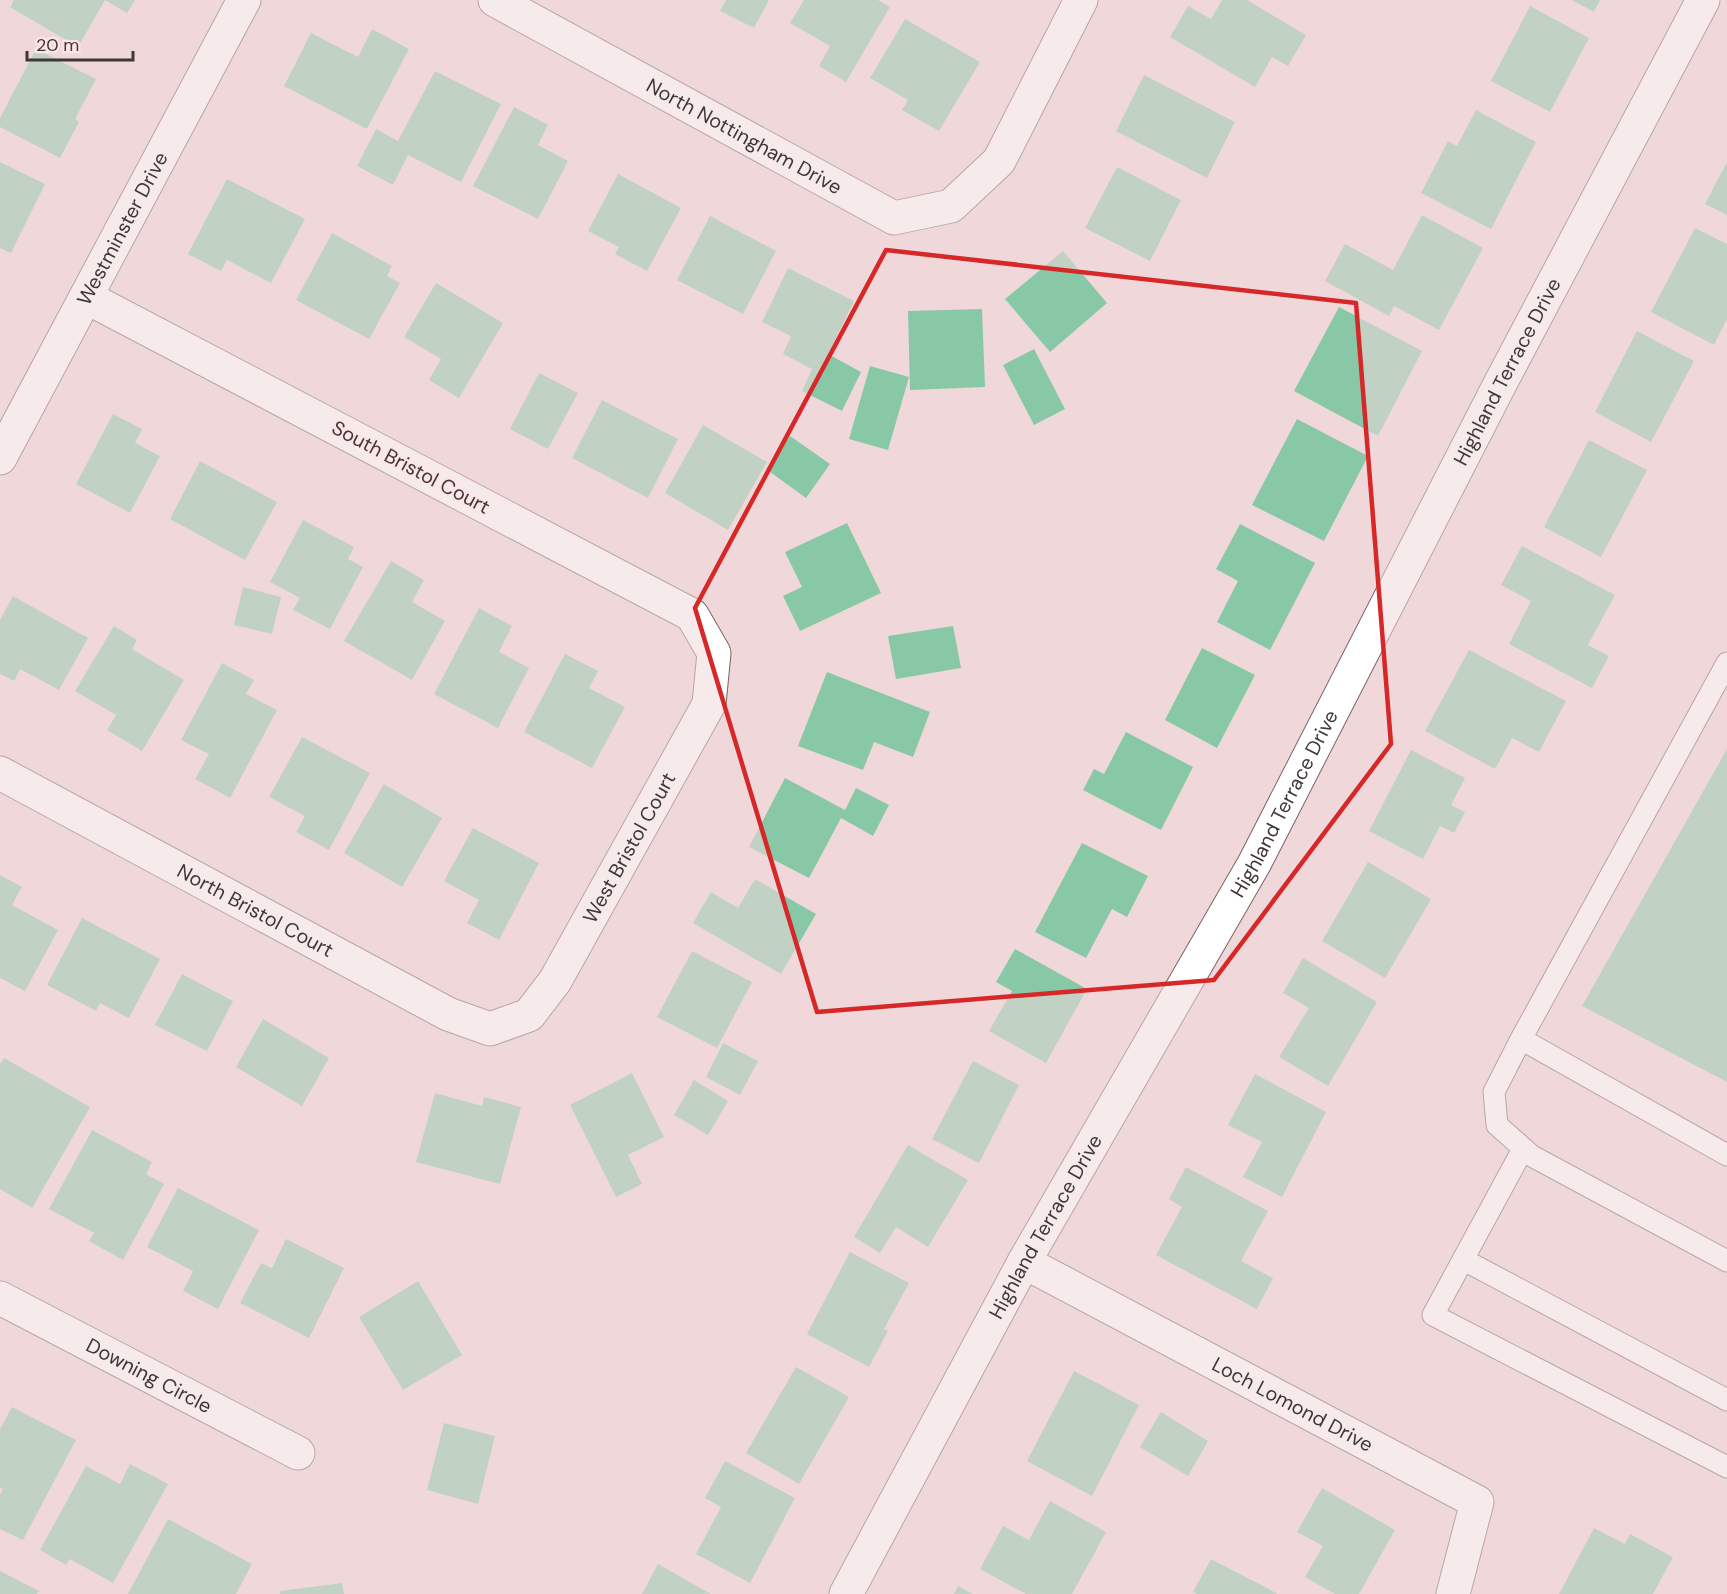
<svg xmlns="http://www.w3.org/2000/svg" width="1727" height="1594" viewBox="0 0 1727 1594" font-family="'DM Sans',sans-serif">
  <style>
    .building { fill: #88c8a7 }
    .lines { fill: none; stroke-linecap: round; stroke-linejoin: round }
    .lane-casing { stroke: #796466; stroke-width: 23 }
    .street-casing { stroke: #796466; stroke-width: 35 }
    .lane { stroke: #fff; stroke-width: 21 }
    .street { stroke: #fff; stroke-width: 33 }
    .marked { fill: none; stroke: #d62828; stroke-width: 4.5; stroke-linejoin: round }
    .labels { text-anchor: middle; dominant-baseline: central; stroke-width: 4.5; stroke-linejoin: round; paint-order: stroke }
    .street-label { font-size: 20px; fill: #403738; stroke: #fde5e7 }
  </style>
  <rect width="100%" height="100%" fill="#f0d8da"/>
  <path class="building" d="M14,0H135L127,13L105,0L78,47L10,7Z
    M726,0H769L754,28L720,11Z
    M804,0H878L890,7L846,82L819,66L830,46L790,23Z
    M1222,0H1247L1306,35L1288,66L1272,57L1255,87L1170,37L1188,6L1211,19Z
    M1572,0H1600L1594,12Z
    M1530,6L1589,38L1550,112L1491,81Z
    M905,19L980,62L939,131L902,110L908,100L870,78Z
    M372,29L409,49L367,129L284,86L311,33L358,57Z
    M36,49L96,79L75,119L79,122L60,158L0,127V118Z
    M435,71L501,104L461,182L408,155L393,185L357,166L376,129L398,141Z
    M1144,75L1235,122L1207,178L1116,131Z
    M514,107L548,125L538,145L568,161L538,219L473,186Z
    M1476,110L1536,142L1491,229L1421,193L1448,141L1457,146Z
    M0,162L45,184L11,253L0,248Z
    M1727,162V215L1705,204Z
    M1117,167L1181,200L1150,261L1085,228Z
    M618,174L681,208L647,271L615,254L619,247L588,231Z
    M227,179L305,219L271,283L227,260L221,271L188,254Z
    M1422,215L1483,248L1439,330L1394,306L1389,316L1325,281L1345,244L1393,270Z
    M710,216L776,251L743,314L677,280Z
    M1695,228L1727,244V319L1714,345L1651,312Z
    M332,233L392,266L387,276L400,283L369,339L296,300Z
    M1063,251L1107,303L1050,352L1005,299Z
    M788,268L854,301L828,354L861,372L842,411L802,391L812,369L783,354L791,336L762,322Z
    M436,283L503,323L459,398L429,380L441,359L404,337Z
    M1339,307L1422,351L1378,436L1294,391Z
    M982,309L985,387L910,390L908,311Z
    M1637,331L1694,361L1651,442L1595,412Z
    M1034,349L1065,409L1034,425L1003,365Z
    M870,366L909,377L888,450L849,439Z
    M539,373L578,393L548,449L510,429Z
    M602,400L678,439L648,498L572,458Z
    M113,414L142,429L135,443L160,456L130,513L76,484Z
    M1297,419L1368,456L1324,541L1252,505Z
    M703,425L767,462L728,530L665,493Z
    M790,436L830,464L806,498L766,469Z
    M1589,440L1647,470L1601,557L1544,527Z
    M200,461L277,502L245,560L170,519Z
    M303,520L354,547L348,559L363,567L330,629L293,610L300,598L270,582Z
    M847,523L881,593L800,631L783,596L802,587L785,552Z
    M1240,524L1315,563L1270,650L1217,622L1238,581L1216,569Z
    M1522,546L1615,595L1588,645L1609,656L1592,688L1509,644L1531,601L1501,585Z
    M391,561L424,580L412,602L445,621L412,680L344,641Z
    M243,587L281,597L272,634L234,625Z
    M13,596L88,638L59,690L20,669L14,681L0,674V620Z
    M479,608L512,626L499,652L529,668L498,728L434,694Z
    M114,626L137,640L132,649L184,680L142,751L107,730L116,715L75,691Z
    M953,626L961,668L896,679L888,636Z
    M1202,648L1255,675L1217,748L1165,720Z
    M1469,650L1566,701L1539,752L1512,738L1495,769L1425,731Z
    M565,654L598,671L589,688L625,707L592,768L524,732Z
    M222,663L254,680L246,694L277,710L230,798L195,779L209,754L181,740Z
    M827,672L930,712L913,757L874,742L863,770L798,746Z
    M1126,732L1193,767L1161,830L1083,790L1094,769L1104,774Z
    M302,737L370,773L329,850L296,832L305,816L269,797Z
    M1727,749V1082L1582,1006Z
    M1411,750L1465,778L1451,805L1465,812L1454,833L1440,826L1423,859L1369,831Z
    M785,778L845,810L856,788L889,805L873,836L841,818L809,878L749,847Z
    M384,784L442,818L402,887L344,853Z
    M473,828L539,863L499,940L467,923L479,900L444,881Z
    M1082,843L1148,876L1127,917L1112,909L1086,958L1035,932Z
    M1368,862L1431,899L1385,978L1322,941Z
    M0,875L22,887L12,905L58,930L25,991L0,978Z
    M755,879L816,914L781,974L693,923L711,892L738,908Z
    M82,918L160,959L129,1018L100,1003L96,1011L47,985Z
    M1015,949L1087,989L1046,1063L989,1031L1012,991L996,982Z
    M692,951L752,982L717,1048L657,1017Z
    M1303,958L1377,1002L1328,1086L1279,1057L1309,1008L1283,993Z
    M182,974L233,1001L207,1051L155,1025Z
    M263,1019L329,1058L302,1106L236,1067Z
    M723,1043L758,1061L740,1095L706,1077Z
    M4,1058L90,1107L32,1208L0,1189V1064Z
    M973,1061L1019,1085L979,1163L932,1139Z
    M632,1073L664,1137L628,1155L642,1184L616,1197L570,1105Z
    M1255,1074L1326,1112L1282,1197L1243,1177L1262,1142L1228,1125Z
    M694,1080L728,1101L708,1135L674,1115Z
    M435,1093L482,1106L484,1097L521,1107L500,1184L416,1162Z
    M92,1130L152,1162L146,1174L164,1184L123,1260L89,1241L94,1233L49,1209Z
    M908,1145L968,1180L928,1247L896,1227L880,1253L854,1237Z
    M1186,1167L1268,1211L1241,1261L1273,1278L1257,1309L1156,1255L1182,1207L1169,1199Z
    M178,1188L259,1230L218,1309L183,1291L193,1271L147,1247Z
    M286,1239L344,1268L309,1338L240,1303L261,1263L272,1268Z
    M850,1252L909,1283L884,1329L888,1331L869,1367L807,1334Z
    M418,1281L462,1355L403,1390L359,1317Z
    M796,1367L849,1397L799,1484L746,1453Z
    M1074,1371L1139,1405L1092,1496L1027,1461Z
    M12,1407L76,1440L23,1540L0,1529V1495L3,1489L0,1488V1429Z
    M1161,1412L1208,1441L1188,1476L1140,1447Z
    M444,1423L495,1436L478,1504L427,1490Z
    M725,1461L795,1498L750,1583L696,1554L721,1507L705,1498Z
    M130,1464L168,1484L113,1583L70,1559L66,1565L40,1550L86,1466L120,1484Z
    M1322,1488L1395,1530L1359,1594H1335L1305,1577L1323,1546L1297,1532Z
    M1050,1501L1106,1532L1072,1594H1026L980,1569L1003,1526L1029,1540Z
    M168,1519L252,1564L236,1594H128Z
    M1594,1528L1625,1544L1630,1534L1673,1557L1653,1594H1559Z
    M1211,1559L1278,1594H1198L1193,1592Z
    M658,1564L711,1594H642Z
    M0,1571L39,1591L37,1594H0Z
    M342,1583L344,1594H280V1591Z
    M958,1586L973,1594H954Z"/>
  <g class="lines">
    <defs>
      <path id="lane" d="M1727,663L1521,1039L1494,1092L1497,1125L1532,1156L1727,1261
        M1521,1039L1727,1155
        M1523,1149L1433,1315L1727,1467
        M1464,1260L1727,1400"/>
      <g id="street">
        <path id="s1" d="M495,0L894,218L951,206L999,161L1081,0"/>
        <path id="s2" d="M0,458L244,0"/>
        <path id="s3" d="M0,773L448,1014L490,1029L529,1015L555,981L709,704L714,653L692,615L86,297"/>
        <path id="s4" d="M1024,1262L1477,1502L1453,1594"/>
        <path id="s5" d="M0,1298L298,1453"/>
        <path id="s6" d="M846,1594L1024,1262L1254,864L1501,382L1703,0"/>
      </g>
    </defs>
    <use href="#lane" class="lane-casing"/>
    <use href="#street" class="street-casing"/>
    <use href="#lane" class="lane"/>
    <use href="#street" class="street"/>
  </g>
  <path d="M0 0H1727V1594H0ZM886,250L1356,303L1391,744L1214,980L817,1012L695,608Z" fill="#f0d8da" fill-opacity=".55" fill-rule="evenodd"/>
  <path class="marked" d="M886,250L1356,303L1391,744L1214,980L817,1012L695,608Z"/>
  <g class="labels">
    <g class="street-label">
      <text stroke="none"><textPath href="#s1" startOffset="284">North Nottingham Drive</textPath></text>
      <text stroke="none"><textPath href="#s2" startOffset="260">Westminster Drive</textPath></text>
      <text stroke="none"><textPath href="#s6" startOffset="1390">Highland Terrace Drive</textPath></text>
      <text transform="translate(411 467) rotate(28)">South Bristol Court</text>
      <text stroke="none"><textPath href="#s6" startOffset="904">Highland Terrace Drive</textPath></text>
      <text stroke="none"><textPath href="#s3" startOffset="790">West Bristol Court</textPath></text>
      <text stroke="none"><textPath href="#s3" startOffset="290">North Bristol Court</textPath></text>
      <text stroke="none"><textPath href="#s6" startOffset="418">Highland Terrace Drive</textPath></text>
      <text stroke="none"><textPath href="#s5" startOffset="168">Downing Circle</textPath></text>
      <text stroke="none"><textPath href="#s4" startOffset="304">Loch Lomond Drive</textPath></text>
    </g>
  </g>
  <path d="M27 51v9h106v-9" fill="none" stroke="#403738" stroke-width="3"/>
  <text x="36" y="51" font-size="18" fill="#403738" stroke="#fde5e7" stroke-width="4.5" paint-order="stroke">20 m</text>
</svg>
